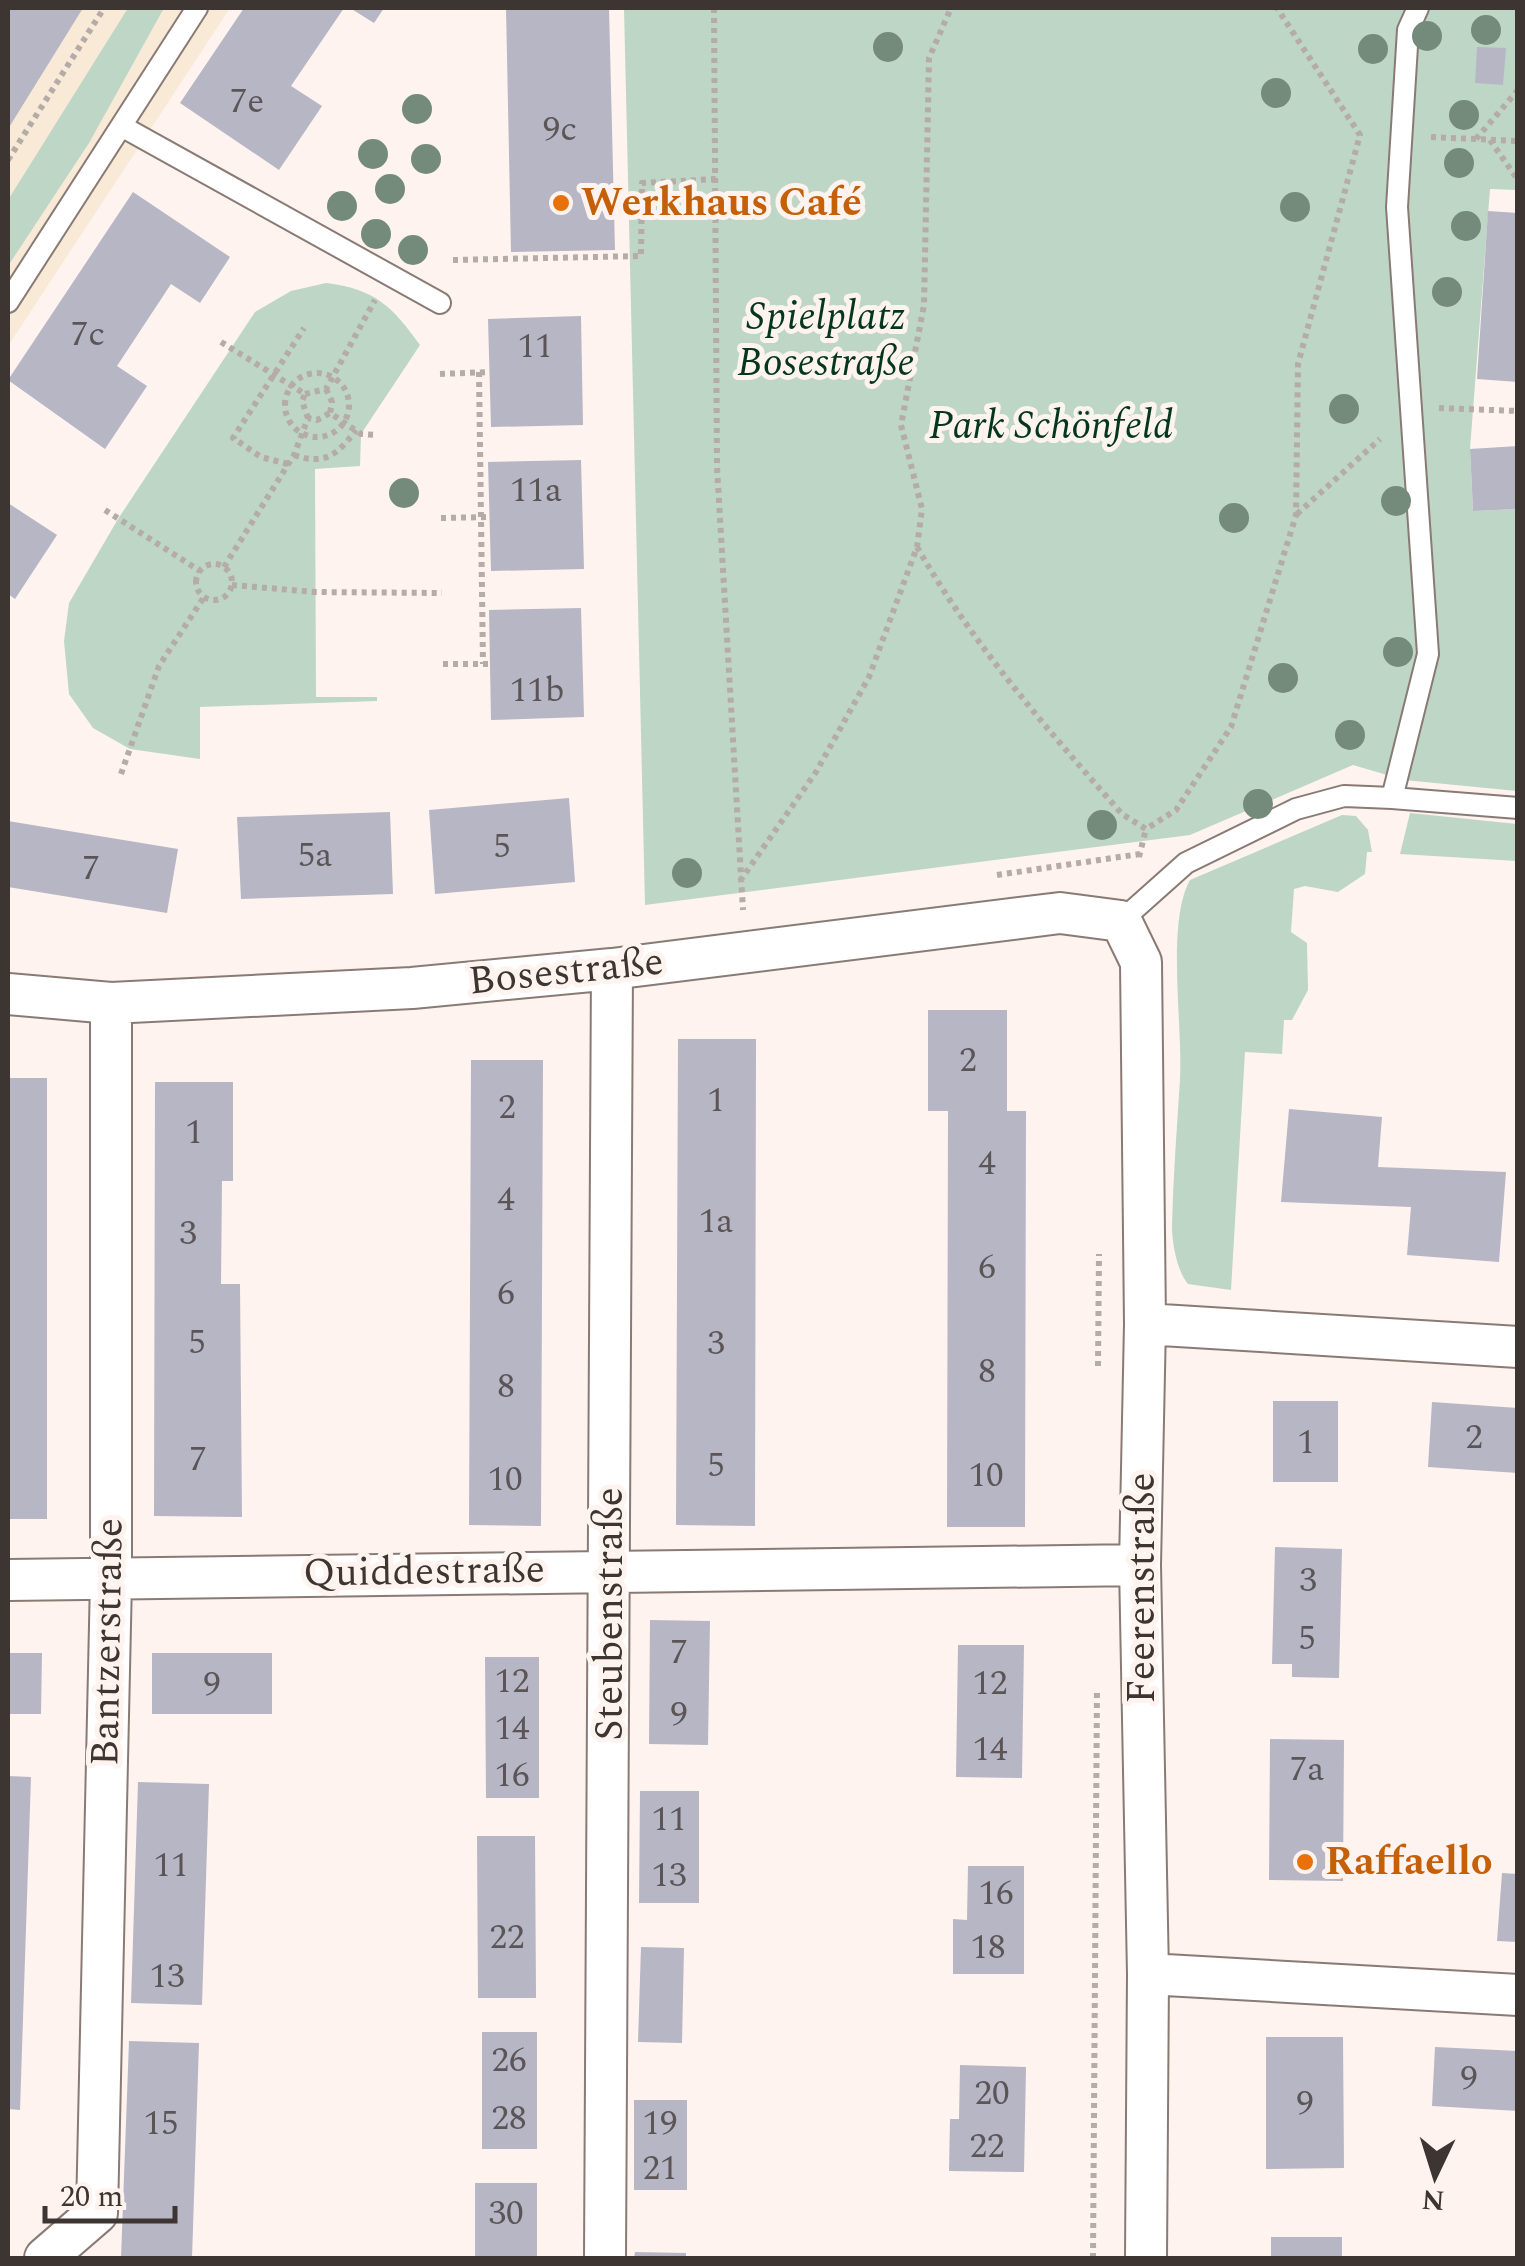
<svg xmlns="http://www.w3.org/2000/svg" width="1525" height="2266" viewBox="0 0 1525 2266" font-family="Spectral,serif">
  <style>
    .industrial { fill: #f8ead7 }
    .green { fill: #bed6c6 }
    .building { fill: #b7b6c5 }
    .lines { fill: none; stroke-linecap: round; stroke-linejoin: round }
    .service-casing { stroke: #897a74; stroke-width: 24 }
    .minor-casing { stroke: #897a74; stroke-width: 44 }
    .path { stroke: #b5aba8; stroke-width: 6; stroke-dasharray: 5 5; stroke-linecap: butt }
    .service { stroke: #fff; stroke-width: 20 }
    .minor { stroke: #fff; stroke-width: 40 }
    .tree { fill: #748b7c }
    .food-dot { fill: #e8710a; stroke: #fef3ef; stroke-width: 4 }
    .labels { text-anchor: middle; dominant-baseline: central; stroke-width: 10; stroke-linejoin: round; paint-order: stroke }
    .number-label { font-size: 35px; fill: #5b5557 }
    .food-label { font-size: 40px; font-weight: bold; fill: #c56008; stroke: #fef3ef; text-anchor: start }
    .park-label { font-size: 40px; font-style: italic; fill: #03361e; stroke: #fef3ef }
    .street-label { font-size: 40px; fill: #3c3532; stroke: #fef3ef }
  </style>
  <rect width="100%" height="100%" fill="#fef3ef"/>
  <path class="industrial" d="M8,8H230L8,346Z"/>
  <path class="green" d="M128,8H164L89,143L8,266V200Z
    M624,8H1517V190L1490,189L1470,449L1473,511L1517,509V791L1404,780L1353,765L1190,835L645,905Z
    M326,283C375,289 392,306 420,345L361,434L360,466L315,469L316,697H377V701L200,707V759L130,749L93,728L69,694L64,641L69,603L118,519L255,312L291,291Z
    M1410,813L1517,824V861L1400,854Z
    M1342,815L1356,816L1368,830L1372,852H1367L1365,874L1338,892L1305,886L1294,889L1291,932L1307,943L1308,990L1292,1020H1284L1282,1054L1245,1052L1231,1290L1188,1284C1177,1271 1172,1243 1172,1226C1173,1177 1177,1128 1180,1079C1183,1026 1166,923 1190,880Z"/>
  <path class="building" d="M8,8H83L8,129Z
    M244,8H344L291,86L322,106L279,170L180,103Z
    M350,8H384L374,23Z
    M506,8H609L615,250L511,252Z
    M1477,47L1506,48L1503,85L1475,83Z
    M133,192L230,257L200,303L171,284L117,366L147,386L105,449L8,380Z
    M1488,211L1518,213V382L1477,379Z
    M581,316L583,425L491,427L488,319Z
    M1518,446V509L1473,511L1470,449Z
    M581,460L584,569L491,571L488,462Z
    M8,503L57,535L15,599L8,594Z
    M581,608L584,717L491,720L489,610Z
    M569,798L575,882L435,894L429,810Z
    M390,812L393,894L241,899L237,817Z
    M8,821L178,849L167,913L8,887Z
    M928,1010H1007V1111H1026L1025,1527H947L948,1111H928Z
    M678,1039H756L755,1526L676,1525Z
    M471,1060H543L541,1526L469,1525Z
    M8,1078H47V1519H8Z
    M155,1082H233V1181H222L221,1284H240L242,1517L154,1516Z
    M1289,1109L1382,1117L1378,1167L1506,1172L1499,1262L1407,1255L1411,1207L1281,1202Z
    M1273,1401H1338V1482H1273Z
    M1432,1402L1518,1408V1473L1428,1467Z
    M1275,1547L1342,1549L1339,1678L1292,1677V1664H1272Z
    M650,1620L710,1621L708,1745L649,1744Z
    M958,1645H1024L1022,1778L956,1777Z
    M8,1653H42L41,1714H8Z
    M152,1653H272V1714H152Z
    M485,1657H539V1798H486Z
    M1270,1739L1344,1740L1343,1881L1269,1880Z
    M8,1776L31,1777L20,2110L8,2109Z
    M138,1782L209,1784L202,2005L131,2003Z
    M640,1791H699V1903H639Z
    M477,1836H535L536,1998H478Z
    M968,1866H1024V1974H953V1919L967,1920Z
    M1502,1873L1518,1874V1942L1497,1941Z
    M641,1947L684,1948L682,2043L638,2042Z
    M482,2032H537V2149H482Z
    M1266,2037H1343L1344,2168L1266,2169Z
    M129,2041L199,2043L192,2258H121Z
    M1435,2047L1518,2051V2111L1432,2106Z
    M960,2065L1026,2067L1024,2172L949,2171L950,2119H959Z
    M634,2100H687V2190H634Z
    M475,2183H537V2258H475Z
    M1271,2237H1342V2258H1271Z
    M635,2252L686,2253V2258H634Z"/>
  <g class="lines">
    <defs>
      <path id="service" d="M123,127L440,303
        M8,302L197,8
        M1392,798L1518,808
        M1121,921L1186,863L1296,809L1344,796L1392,798L1428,654L1397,207L1408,30L1418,8"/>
      <path id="minor" d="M8,994L111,1003L412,988L612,969L1060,913L1121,921L1141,962L1145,1324L1140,1565L1148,1974L1146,2258
        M1145,1324L1518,1347
        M8,1580L1140,1565
        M1148,1974L1518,1995
        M45,2258L97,2213L111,1580V1003
        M605,2258L612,969"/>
    </defs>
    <use href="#service" class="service-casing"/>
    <use href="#minor" class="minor-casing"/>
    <path class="path" d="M714,8L717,467L743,910
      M1431,137L1518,141
      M1476,139L1518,90
      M1490,140L1518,180
      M8,160L104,8
      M453,260L641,256L642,183L717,179
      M221,342L305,394L302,401L308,418
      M479,372L483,664
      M285 405a32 32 0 1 1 64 0a32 32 0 1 1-64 0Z
      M440,374L490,372
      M326,389L332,402L330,413L361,434L377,435
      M305,394L326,389L375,300
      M1439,408L1518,411
      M294,455C325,466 338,454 356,430
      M288,464L261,457L233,438L304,328
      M105,510L200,571
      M1297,514L1380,439
      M441,518L490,517
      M917,547C974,646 1046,728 1122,814L1146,829L1176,810L1231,727L1296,515L1298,364L1360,135L1277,8
      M196 582a18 18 0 1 1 36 0a18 18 0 1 1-36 0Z
      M224,567L294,455L308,418L317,420L330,413
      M232,585L315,592L442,593
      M443,664H490
      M121,774L159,666L204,597
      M1139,857L1146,829
      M997,875L1140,854
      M740,881L816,772L869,677L917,547L922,509L901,425L924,305L929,58L951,8
      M1098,1366L1099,1254
      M1093,2258L1097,1688"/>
    <use href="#service" class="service"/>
    <use href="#minor" class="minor"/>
  </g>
  <g class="tree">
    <circle cx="1486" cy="30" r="15"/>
    <circle cx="1427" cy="36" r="15"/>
    <circle cx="888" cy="47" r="15"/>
    <circle cx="1373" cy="49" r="15"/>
    <circle cx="1276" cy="93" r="15"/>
    <circle cx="417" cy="109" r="15"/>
    <circle cx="1464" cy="115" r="15"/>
    <circle cx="373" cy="154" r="15"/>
    <circle cx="426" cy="159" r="15"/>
    <circle cx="1459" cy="163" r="15"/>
    <circle cx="390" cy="189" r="15"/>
    <circle cx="342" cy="206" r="15"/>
    <circle cx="1295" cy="207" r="15"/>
    <circle cx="1466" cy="226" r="15"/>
    <circle cx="376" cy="234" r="15"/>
    <circle cx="413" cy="250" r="15"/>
    <circle cx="1447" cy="292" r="15"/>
    <circle cx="1344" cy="409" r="15"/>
    <circle cx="404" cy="493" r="15"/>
    <circle cx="1396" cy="501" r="15"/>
    <circle cx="1234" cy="518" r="15"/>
    <circle cx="1398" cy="652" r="15"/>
    <circle cx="1283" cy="678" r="15"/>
    <circle cx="1350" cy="735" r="15"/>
    <circle cx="1258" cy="804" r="15"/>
    <circle cx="1102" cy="825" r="15"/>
    <circle cx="687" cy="873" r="15"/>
  </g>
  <g class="food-dot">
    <circle cx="561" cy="203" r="10"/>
    <circle cx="1305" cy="1862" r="10"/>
  </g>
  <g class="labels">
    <g class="number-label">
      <text x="247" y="101">7e</text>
      <text x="560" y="129">9c</text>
      <text x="88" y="334">7c</text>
      <text x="535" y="346">11</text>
      <text x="536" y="490">11a</text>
      <text x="537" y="690">11b</text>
      <text x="502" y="846">5</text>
      <text x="315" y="855">5a</text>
      <text x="91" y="868">7</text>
      <text x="968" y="1060">2</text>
      <text x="716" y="1100">1</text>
      <text x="507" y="1107">2</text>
      <text x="194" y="1132">1</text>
      <text x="987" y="1163">4</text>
      <text x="506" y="1199">4</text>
      <text x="716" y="1221">1a</text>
      <text x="188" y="1233">3</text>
      <text x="987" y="1267">6</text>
      <text x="506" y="1293">6</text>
      <text x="197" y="1342">5</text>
      <text x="716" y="1343">3</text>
      <text x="987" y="1371">8</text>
      <text x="506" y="1386">8</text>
      <text x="1474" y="1437">2</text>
      <text x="1306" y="1442">1</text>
      <text x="198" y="1459">7</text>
      <text x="716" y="1465">5</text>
      <text x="986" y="1475">10</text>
      <text x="505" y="1479">10</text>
      <text x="1308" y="1580">3</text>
      <text x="1307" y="1638">5</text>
      <text x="679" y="1652">7</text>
      <text x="512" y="1681">12</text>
      <text x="990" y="1683">12</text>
      <text x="212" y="1684">9</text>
      <text x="679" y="1714">9</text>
      <text x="512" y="1728">14</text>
      <text x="990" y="1749">14</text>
      <text x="1307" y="1769">7a</text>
      <text x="512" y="1775">16</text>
      <text x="669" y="1819">11</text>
      <text x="171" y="1865">11</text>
      <text x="669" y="1875">13</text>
      <text x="996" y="1893">16</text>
      <text x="507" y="1937">22</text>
      <text x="988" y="1947">18</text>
      <text x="167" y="1976">13</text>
      <text x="509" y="2060">26</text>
      <text x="1469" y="2078">9</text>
      <text x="992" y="2093">20</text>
      <text x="1305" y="2103">9</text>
      <text x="509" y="2118">28</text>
      <text x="161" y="2123">15</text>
      <text x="660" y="2123">19</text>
      <text x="987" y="2146">22</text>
      <text x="660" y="2168">21</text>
      <text x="506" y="2213">30</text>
    </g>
    <g class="food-label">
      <text x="581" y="203">Werkhaus Café</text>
      <text x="1325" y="1862">Raffaello</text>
    </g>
    <g class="park-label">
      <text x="826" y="317">Spielplatz<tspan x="826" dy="46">Bosestraße</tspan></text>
      <text x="1051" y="426">Park Schönfeld</text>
    </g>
    <g class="street-label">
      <text transform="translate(566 972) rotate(-6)">Bosestraße</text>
      <text transform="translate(424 1572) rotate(-1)">Quiddestraße</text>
      <text transform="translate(1142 1588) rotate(-90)">Feerenstraße</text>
      <text transform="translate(610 1614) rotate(-90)">Steubenstraße</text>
      <text transform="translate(108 1642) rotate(-89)">Bantzerstraße</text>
    </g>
  </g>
  <rect width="1525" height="2266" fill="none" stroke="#3c3532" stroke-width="20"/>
  <g transform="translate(1435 2176) rotate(184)" stroke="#fef3ef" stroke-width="8" paint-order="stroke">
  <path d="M0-8L18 38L0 25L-18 38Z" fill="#3c3532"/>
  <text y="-15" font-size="28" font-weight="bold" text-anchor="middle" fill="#3c3532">N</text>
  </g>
  <path d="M45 2206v15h130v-15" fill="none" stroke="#3c3532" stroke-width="5"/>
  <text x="60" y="2206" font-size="30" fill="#3c3532" stroke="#fef3ef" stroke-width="8" paint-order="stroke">20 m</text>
</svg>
